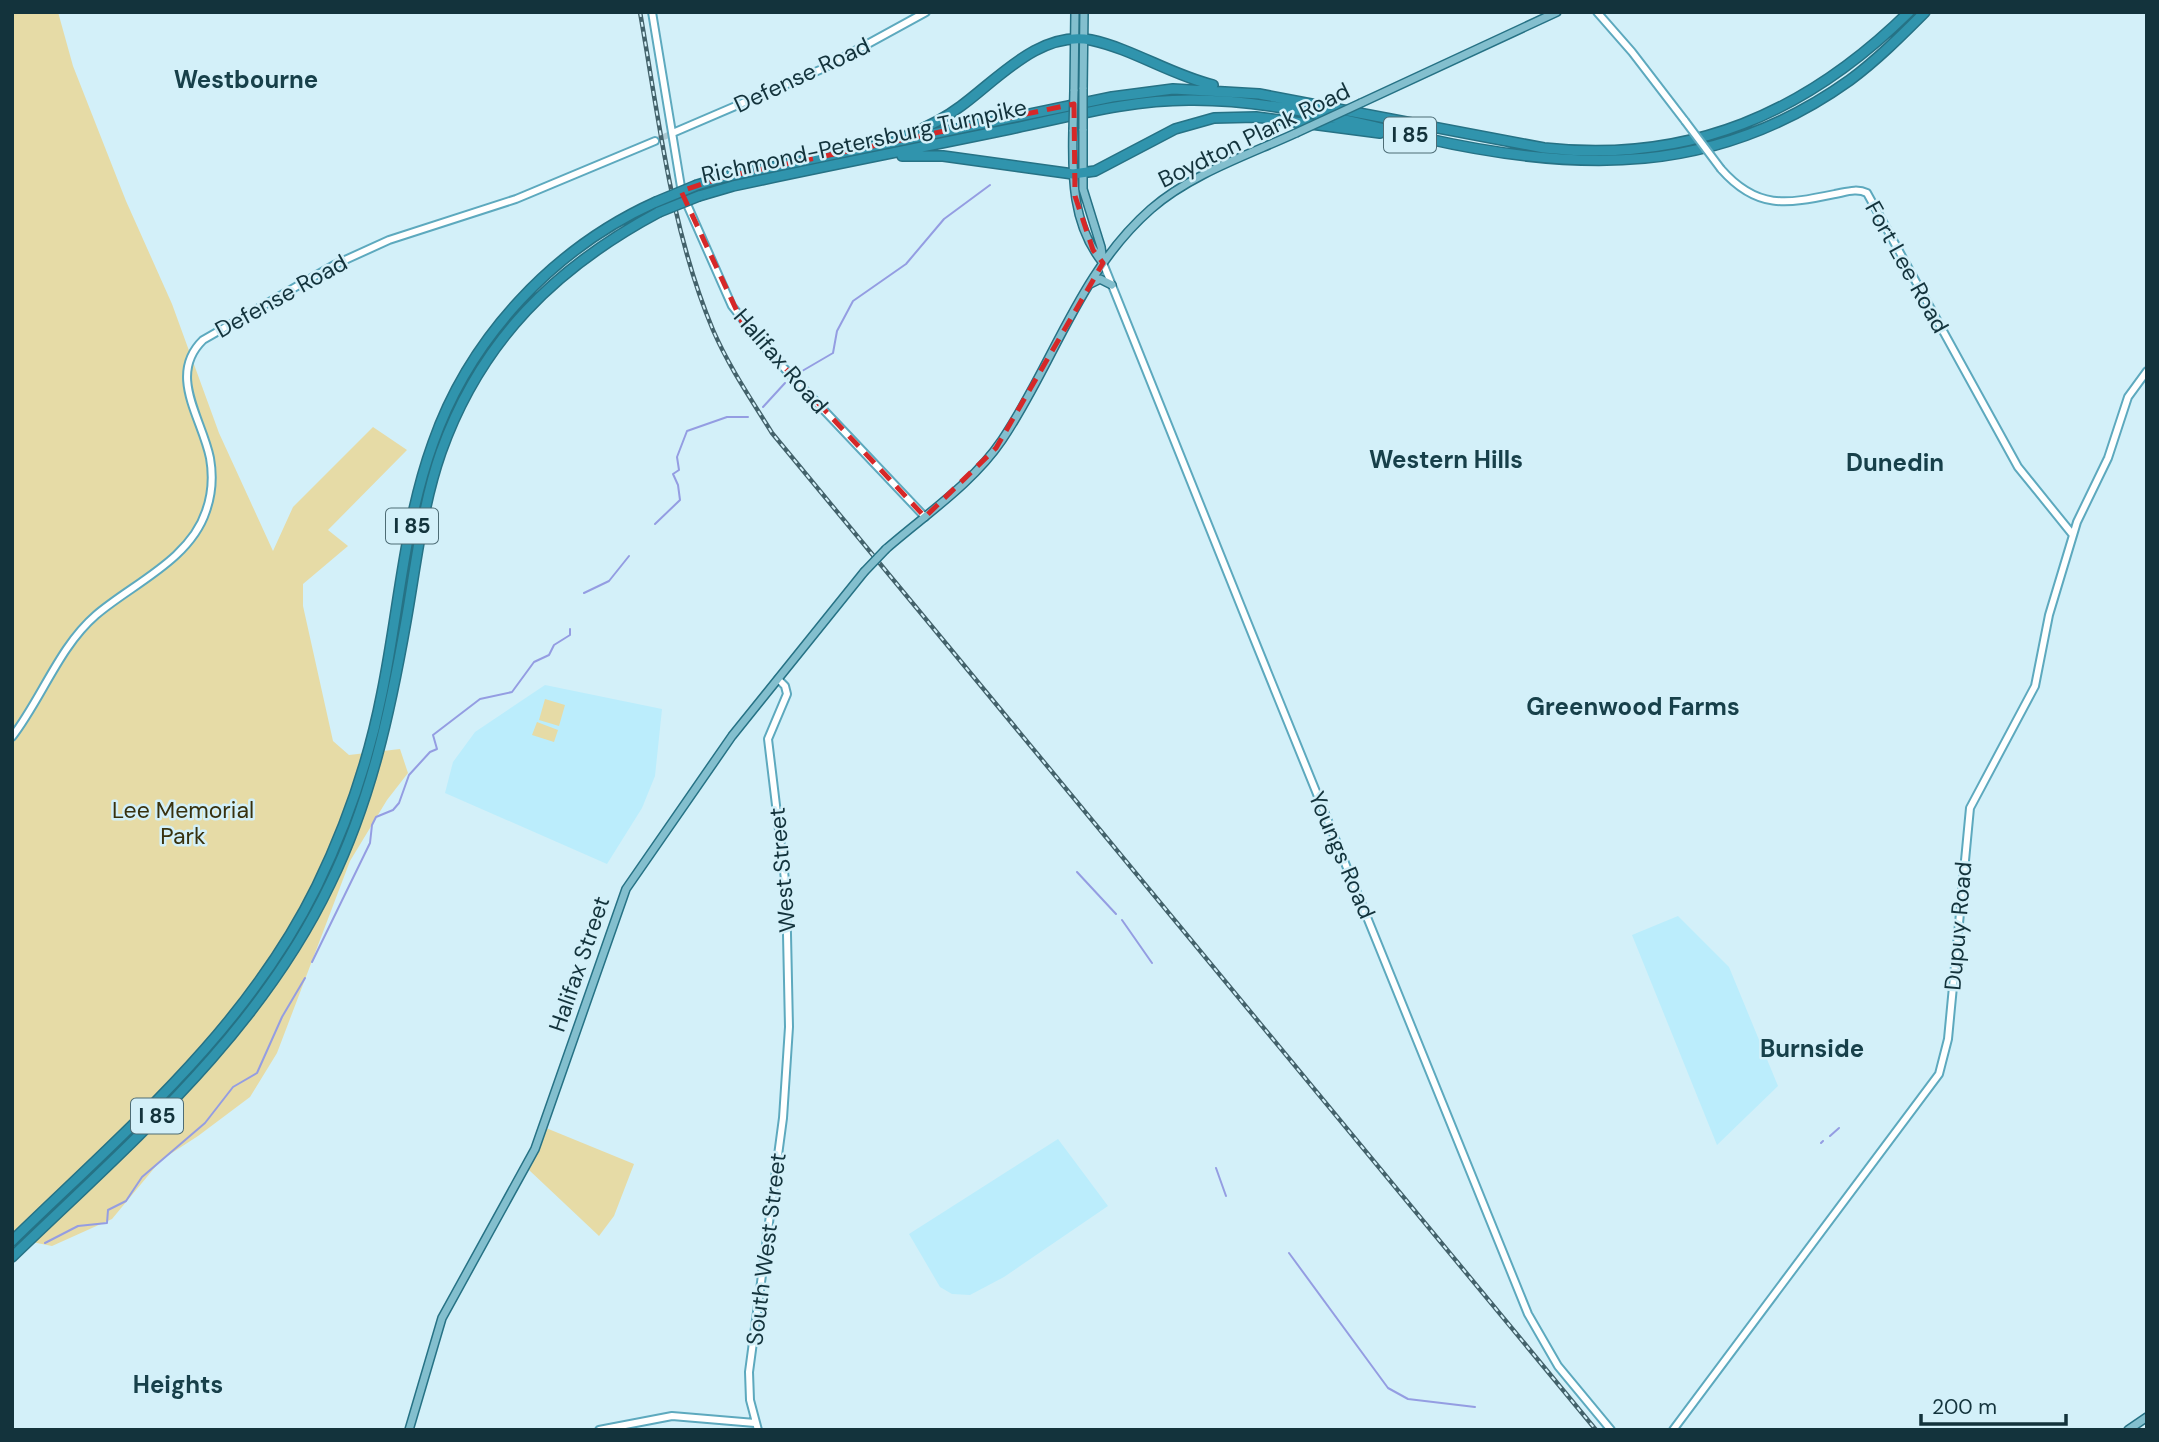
<svg xmlns="http://www.w3.org/2000/svg" width="2159" height="1442" viewBox="0 0 2159 1442" font-family="'DM Sans',sans-serif">
  <style>
    .built { fill: #bbedfc }
    .green { fill: #e6dba6 }
    .lines { fill: none; stroke-linecap: round; stroke-linejoin: round }
    .stream { stroke: #949de2; stroke-width: 2 }
    .minor-tunnel { stroke: #adcad3; stroke-width: 6; stroke-dasharray: 6 3; stroke-linecap: butt }
    .minor-casing { stroke: #5da9be; stroke-width: 10 }
    .major-casing { stroke: #267285; stroke-width: 10 }
    .highway-casing { stroke: #267285; stroke-width: 12 }
    .minor { stroke: #fff; stroke-width: 6 }
    .major { stroke: #83bfce; stroke-width: 7 }
    .highway { stroke: #3094ad; stroke-width: 9 }
    .rail-casing { stroke: #43626b; stroke-width: 4.5 }
    .rail { stroke: #d3f0f9; stroke-width: 2; stroke-dasharray: 5; stroke-linecap: butt }
    .minor-bridge-casing { stroke: #5da9be; stroke-width: 10; stroke-linecap: butt }
    .major-bridge-casing { stroke: #267285; stroke-width: 10; stroke-linecap: butt }
    .highway-bridge-casing { stroke: #267285; stroke-width: 12; stroke-linecap: butt }
    .minor-bridge { stroke: #fff; stroke-width: 6 }
    .major-bridge { stroke: #83bfce; stroke-width: 7 }
    .highway-bridge { stroke: #3094ad; stroke-width: 9 }
    .marked { fill: none; stroke: #d62828; stroke-width: 5; stroke-dasharray: 14 9; stroke-linejoin: round }
    .labels { text-anchor: middle; dominant-baseline: central; stroke-width: 5; stroke-linejoin: round; paint-order: stroke }
    .shield { fill: #d3f0f9; stroke: #4d6c75; stroke-width: 2 }
    .shield-label { font-size: 21px; font-weight: bold; fill: #13333c }
    .street-label { font-size: 23px; fill: #13333c; stroke: #d3f0f9 }
    .park-label { font-size: 23px; fill: #38310e; stroke: #d3f0f9 }
    .neighbourhood-label { font-size: 24px; font-weight: bold; fill: #17404a; stroke: #d3f0f9 }
  </style>
  <rect width="100%" height="100%" fill="#d3f0f9"/>
  <path class="built" d="M545,685L662,709L655,776L642,808L607,864L445,793L453,762L475,732Z
    M1678,916L1729,967L1778,1086L1717,1145L1632,935Z
    M1058,1139L1108,1206L1004,1277L970,1295L952,1294L940,1287L909,1234Z"/>
  <path class="green" d="M16,12H58L73,66L126,201L172,304L219,433L273,551L293,507L373,427L407,450L328,530L348,546L303,584V606L333,741L349,755L400,749L408,773L387,800L350,861L277,1053L250,1097L198,1136L161,1160L112,1219L52,1246L12,1238V14Z
    M545,699L565,705L559,726L539,720Z
    M537,722L558,730L554,742L532,735Z
    M546,1128L634,1164L614,1216L599,1236L529,1170Z"/>
  <g class="lines">
    <path class="stream" d="M797,374L833,353L837,331L853,301L906,264L944,219L990,185
      M763,407L785,383
      M655,524L680,500L678,485L673,474L679,470L677,457L687,431L727,417H748
      M584,593L609,581L629,556
      M1077,872L1116,914
      M1122,920L1152,963
      M312,962L370,843L372,825L376,817L393,810L399,803L409,775L430,752L437,749L433,735L480,699L512,692L534,662L549,655L554,645L570,635V629
      M1830,1136L1839,1128
      M1821,1143L1823,1141
      M1216,1168L1226,1196
      M45,1243L78,1226L107,1223L108,1210L126,1201L142,1177L205,1123L233,1087L257,1073L282,1017L305,978
      M1289,1253L1388,1388L1408,1399L1475,1407"/>
    <path class="minor-tunnel" d="M655,141L675,132"/>
    <defs>
      <path id="minor" d="M652,12L682,193L732,306L766,349L925,517
        M1597,12L1632,52L1685,121
        M675,132L822,69L926,12
        M1721,169C1757,210 1786,204 1835,194C1846,192 1857,188 1867,193L2018,467L2073,535
        M1103,263C1243,614 1386,964 1528,1314L1558,1366L1611,1430
        M12,737C42,698 59,647 96,615C132,584 190,560 206,511C212,494 213,475 210,458C202,418 167,375 203,340L334,265L389,240L516,199L655,141
        M599,1430L672,1416L755,1423
        M758,1430L750,1400L749,1372L783,1118L789,1027L786,888L768,739L787,694L785,686L778,679
        M1673,1430L1939,1074L1948,1039L1970,808L2035,686L2049,615L2077,522L2108,458L2128,397L2147,371"/>
      <path id="major" d="M1083,89L1084,12
        M1074,91L1075,12
        M1361,103L1557,12
        M1083,129V189L1101,247L1103,262
        M1073,130C1072,176 1072,225 1103,263
        M1090,284L1100,279L1112,285
        M886,549C925,515 973,483 1002,440C1054,363 1079,272 1151,209C1191,174 1248,155 1296,133
        M409,1430L442,1318L535,1149L626,889L732,736L864,572
        M2128,1430L2147,1417"/>
      <path id="highway" d="M909,134C928,127 945,118 961,106C998,79 1040,30 1091,40C1133,49 1171,75 1213,85
        M902,156H943L1073,174L1095,171L1175,129L1214,118L1256,117L1380,133
        M697,185L724,177L1112,97L1173,89L1259,94L1544,148C1690,164 1806,113 1909,12
        M699,196L733,186C825,166 918,148 1010,129C1069,117 1128,100 1189,100C1268,99 1348,121 1424,138C1578,173 1716,176 1850,80C1877,60 1901,36 1925,12
        M12,1241C125,1131 247,1029 317,886C347,824 369,760 382,693C399,610 404,523 433,443C470,337 554,248 656,202
        M12,1257C130,1143 258,1035 330,884C371,800 390,712 406,621C416,565 422,506 441,452C481,340 556,267 659,212"/>
    </defs>
    <use href="#minor" class="minor-casing"/>
    <use href="#major" class="major-casing"/>
    <use href="#highway" class="highway-casing"/>
    <use href="#minor" class="minor"/>
    <use href="#major" class="major"/>
    <use href="#highway" class="highway"/>
    <defs>
      <path id="rail" d="M640,12C659,119 671,230 713,330C729,367 751,399 772,433L1596,1430"/>
    </defs>
    <use href="#rail" class="rail-casing"/>
    <use href="#rail" class="rail"/>
    <defs>
      <path id="minor-bridge" d="M1685,121L1721,169"/>
      <path id="major-bridge" d="M1083,129V89
        M1073,130L1074,91
        M1296,133L1361,103
        M864,572L886,549"/>
      <path id="highway-bridge" d="M656,202L697,185
        M659,212L699,196"/>
    </defs>
    <use href="#minor-bridge" class="minor-bridge-casing"/>
    <use href="#major-bridge" class="major-bridge-casing"/>
    <use href="#highway-bridge" class="highway-bridge-casing"/>
    <use href="#minor-bridge" class="minor-bridge"/>
    <use href="#major-bridge" class="major-bridge"/>
    <use href="#highway-bridge" class="highway-bridge"/>
  </g>
  <path class="marked" d="M1074,104L1075,196L1093,250L1103,263L996,448L925,517L742,322L681,191L724,177Z"/>
  <g class="labels">
    <g class="shield">
      <rect x="1384" y="117.5" width="52" height="35" rx="5"/>
      <rect x="386" y="508.5" width="52" height="35" rx="5"/>
      <rect x="131" y="1098.5" width="52" height="35" rx="5"/>
    </g>
    <g class="shield-label">
      <text x="1410" y="135">I 85</text>
      <text x="412" y="526">I 85</text>
      <text x="157" y="1116">I 85</text>
    </g>
    <g class="street-label">
      <text transform="translate(802 75) rotate(-25)">Defense Road</text>
      <text transform="translate(1254 135) rotate(-26)">Boydton Plank Road</text>
      <text transform="translate(864 141) rotate(-12)">Richmond-Petersburg Turnpike</text>
      <text transform="translate(1907 267) rotate(61)">Fort Lee Road</text>
      <text transform="translate(281 296) rotate(-29)">Defense Road</text>
      <text transform="translate(781 361) rotate(49)">Halifax Road</text>
      <text transform="translate(1342 855) rotate(67)">Youngs Road</text>
      <text transform="translate(782 870) rotate(-95)">West Street</text>
      <text transform="translate(1958 926) rotate(-85)">Dupuy Road</text>
      <text transform="translate(579 964) rotate(-71)">Halifax Street</text>
      <text transform="translate(766 1249) rotate(-83)">South West Street</text>
    </g>
    <g class="park-label">
      <text x="183" y="810">Lee Memorial<tspan x="183" dy="26">Park</tspan></text>
    </g>
    <g class="neighbourhood-label">
      <text x="246" y="79">Westbourne</text>
      <text x="1446" y="459">Western Hills</text>
      <text x="1895" y="462">Dunedin</text>
      <text x="1633" y="706">Greenwood Farms</text>
      <text x="1812" y="1048">Burnside</text>
      <text x="178" y="1384">Heights</text>
    </g>
  </g>
  <rect width="2159" height="1442" fill="none" stroke="#13333c" stroke-width="28"/>
  <path d="M1921 1414v10h145v-10" fill="none" stroke="#13333c" stroke-width="3.5"/>
  <text x="1932" y="1414" font-size="21" fill="#13333c" stroke="#d3f0f9" stroke-width="5" paint-order="stroke">200 m</text>
</svg>
